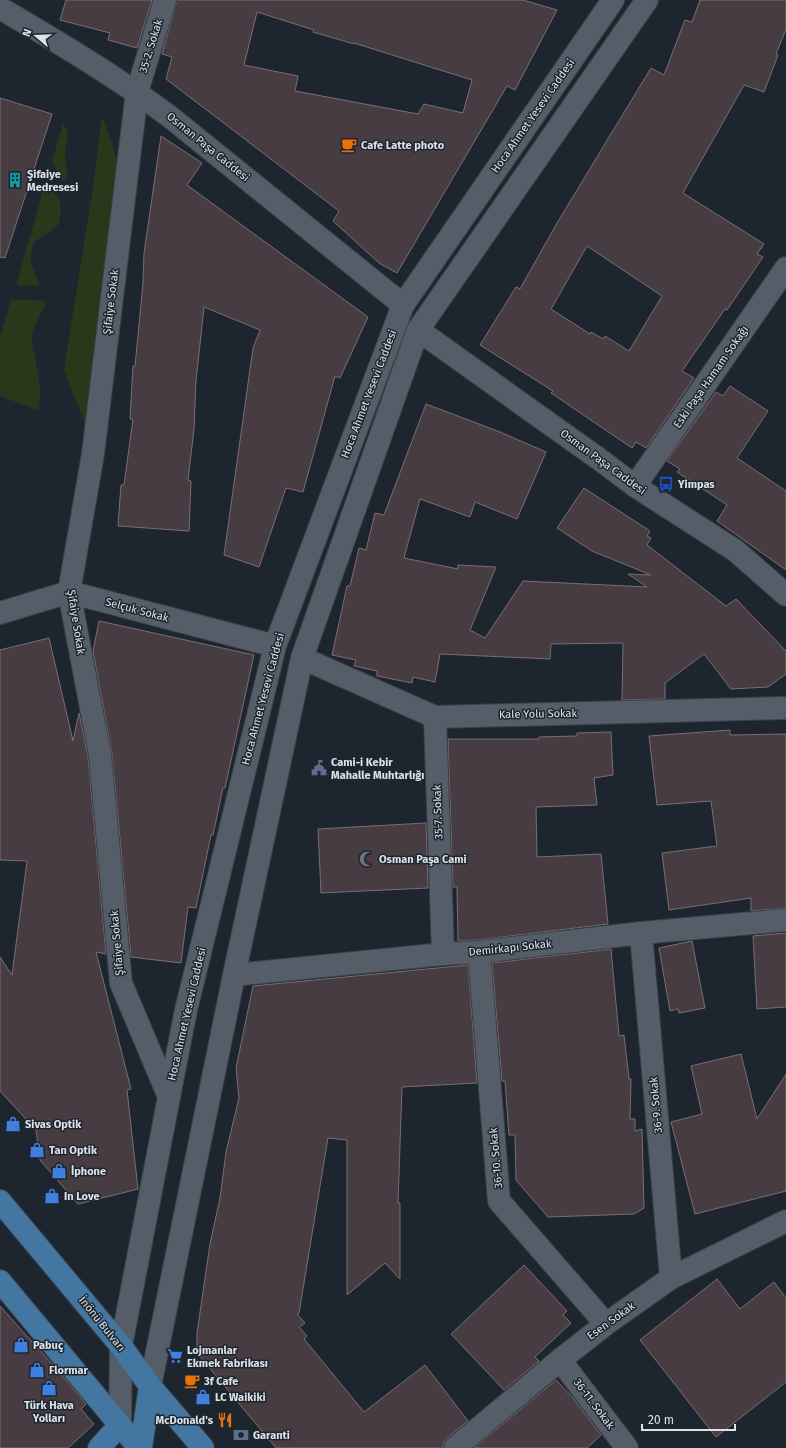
<svg xmlns="http://www.w3.org/2000/svg" width="786" height="1448" viewBox="0 0 786 1448" font-family="'Fira Sans',sans-serif">
  <style>
    .green { fill: #29371b }
    .building { fill: #483c43; stroke: #7b6d74; fill-rule: evenodd }
    .lines { fill: none; stroke-linecap: round; stroke-linejoin: round }
    .minor-casing { stroke: #3a4249; stroke-width: 24 }
    .major-casing { stroke: #3a4249; stroke-width: 24 }
    .minor { stroke: #545d68; stroke-width: 22 }
    .major { stroke: #4376a1; stroke-width: 22 }
    .labels { text-anchor: middle; dominant-baseline: central; stroke-width: 3; stroke-linejoin: round; paint-order: stroke }
    .street-label { font-size: 11px; fill: #dce2e8; stroke: #1d262f }
    .poi-label { font-size: 11px; font-weight: bold; fill: #dce2e8; stroke: #1d262f; text-anchor: start }
  </style>
  <rect width="100%" height="100%" fill="#1d262f"/>
  <path class="green" d="M102,117L111,140L118,165L85,423L64,370L91,200Z
    M63,124L68,131C68,139 65,146 65,154C65,163 71,174 63,182L52,161Z
    M46,180L60,202L61,209L59,224L49,233L35,241L32,248L31,264L40,286L16,285Z
    M11,299L46,301C43,313 34,323 32,336C31,343 33,350 35,357C38,375 43,392 38,410L0,396V337Z"/>
  <path class="building" d="M66,0H152L137,48L108,40L110,33L60,20Z
    M177,0H523L557,10L515,90L507,86L397,273L379,263L333,221L339,211L166,79L172,57L162,54ZM257,12L314,30L313,32L354,44V43L472,80L463,113L424,104L418,114L295,91L298,76L244,65Z
    M700,0H786V29L776,54L778,55L764,92L744,85L683,193L764,244L757,254L763,257L727,310L725,309L682,371L694,378L646,448L636,442L632,448L551,393L553,391L480,345L516,287L520,289L557,223L651,68L664,75L685,20L692,22ZM587,246L662,296L629,351L605,336L603,339L591,332L590,334L551,309Z
    M0,98L52,114L5,258L0,257Z
    M161,136L202,163L187,185L368,317L340,378L335,376L303,492L286,488L259,567L224,555L253,348L260,330L204,307L196,381L194,429L188,480L191,481L189,531L118,526L121,485H124L133,419H130L133,366H135L143,283L144,253Z
    M730,386L768,411L737,458L786,491V570L717,521L727,505L677,472L680,469L667,461L716,392L723,396Z
    M426,404L500,432L546,452L517,519L475,502L470,517L420,499L404,558L458,569V565L496,567L470,630L485,638L523,581L647,587L628,574L651,575L592,551L557,528L584,488L650,531L647,536L651,538L647,545L726,606L736,599L786,651V674L768,687L731,689L704,654L665,683V699L622,700L623,643L551,644L550,659L440,654L435,682L413,677L412,683L377,676V671L354,666L356,660L332,655L347,586H350L359,548L366,550L375,513L384,515Z
    M99,621L254,655L225,788H223L213,835H211L196,908L188,907L181,963L131,957L112,754L93,651Z
    M49,638L73,741L79,713L88,757L106,954L96,952L131,1089L127,1090L138,1189L78,1204L40,1160L36,1130L0,1091V957L12,975L27,861L0,860V650Z
    M730,730V735L786,734V908L751,911V898L669,910L662,853L717,846L711,801L657,805L649,736Z
    M611,732L613,775L594,778L597,805L536,807L537,857L601,854L608,924L478,940L458,941L457,887H453L448,739H539V737L577,736V733Z
    M426,823L428,888L321,893L318,829Z
    M786,933V1007L757,1009L753,936Z
    M692,941L705,1008L679,1013L678,1009L670,1011L659,948Z
    M611,949L619,1036L624,1035L629,1079H631L630,1119H635V1131L642,1129L644,1208L634,1214L548,1217L516,1180L515,1135H509L505,1081H502L492,963Z
    M468,965L477,1083L402,1087L398,1203H400V1279L385,1263L347,1295V1140L328,1138L299,1313L297,1314L305,1323L299,1327L307,1336L304,1339L364,1412L425,1365L468,1421L447,1438L443,1443V1448H276L197,1353V1333L210,1244L220,1198L226,1152L239,1098L236,1068L253,986Z
    M741,1054L757,1119L786,1074V1191L695,1214L671,1122L702,1114L691,1066Z
    M524,1265L567,1311L563,1315L571,1323L535,1357L539,1361L504,1390L451,1334Z
    M717,1279L740,1309L774,1282L786,1298V1382L716,1437L640,1340Z
    M0,1306L62,1375L86,1404L81,1409L94,1424L68,1448H0Z
    M556,1380L573,1398L601,1435L587,1448H474Z"/>
  <g class="lines">
    <defs>
      <path id="minor" d="M165,0L137,92L93,454L69,592L100,755L121,983L169,1097
        M0,8C58,42 115,76 169,116L403,305
        M418,330L599,459L635,486L736,551L786,595
        M635,486L786,268
        M0,613L69,592L275,646
        M302,658L435,717L786,708
        M435,717L443,954
        M641,933L671,1278
        M479,952L499,1201L606,1324
        M234,975L443,954L479,952L641,933L786,920
        M560,1360L627,1448
        M150,1386L234,975L302,658L418,330L647,0
        M120,1425L121,1346L169,1097L186,1010L275,646L403,305L613,0
        M455,1448L560,1360L606,1324L671,1278L786,1221"/>
      <path id="major" d="M0,1201L121,1346L150,1386L203,1448
        M0,1281L139,1448
        M99,1448L120,1425
        M141,1448L150,1386"/>
    </defs>
    <use href="#minor" class="minor-casing"/>
    <use href="#major" class="major-casing"/>
    <use href="#minor" class="minor"/>
    <use href="#major" class="major"/>
  </g>
  <defs>
    <symbol id="cafe-bare" viewBox="-9 -9 18 18"><path d="M-5.5-4.5H6V0H3Q3 3.5 0 3.5H-2.5Q-5.5 3.5-5.5 0ZM3-3.2v2h1.7v-2ZM-6 4.5H4V6H-6Z" fill="#e8710a" stroke="#1d262f" stroke-width="2.5" paint-order="stroke"/></symbol>
    <symbol id="building-bare" viewBox="-9 -9 18 18"><path d="M-4-6H4V6H1V3H-1V6H-4ZM-2.5-4.3h1.7v1.8h-1.7ZM.8-4.3h1.7v1.8H.8ZM-2.5-1h1.7V.8h-1.7ZM.8-1h1.7V.8H.8Z" fill="#0f9aa8" stroke="#1d262f" stroke-width="2.5" paint-order="stroke"/></symbol>
    <symbol id="bus-bare" viewBox="-9 -9 18 18"><path d="M-5-6H5V4H4V6H2V4H-2V6H-4V4H-5ZM-3.5-4V0h7V-4ZM-3.5 1.2v1.5H-2V1.2ZM2 1.2v1.5H3.5V1.2Z" fill="#1a4fb4" stroke="#1d262f" stroke-width="2.5" paint-order="stroke"/></symbol>
    <symbol id="civic-bare" viewBox="-9 -9 18 18"><path d="M-.6-6.5H3V-4.5H.6V-3L4-1V1h2V6H-6V1h2V-1L-.6-3ZM-1.2 2.5V6h2.4V2.5Z" fill="#5c6f8a" stroke="#1d262f" stroke-width="2.5" paint-order="stroke"/></symbol>
    <symbol id="mosque-bare" viewBox="-9 -9 18 18"><path d="M3.5-4.9A6 6 0 1 0 3.5 4.9A5 5 0 1 1 3.5-4.9Z" fill="#6b7280" stroke="#1d262f" stroke-width="2.5" paint-order="stroke"/></symbol>
    <symbol id="shop-bare" viewBox="-9 -9 18 18"><path d="M-5-2.5h2.3a2.7 3.5 0 0 1 5.4 0H5L5.5 6h-11ZM-1.5-2.5h3a1.5 2.3 0 0 0-3 0Z" fill="#3f7fe0" stroke="#1d262f" stroke-width="2.5" paint-order="stroke"/></symbol>
    <symbol id="supermarket-bare" viewBox="-9 -9 18 18"><path d="M-6-5.5h2.5l.6 2H6L4.5 2H-2.5L-4.4-4H-6ZM-1.5 3.2a1.3 1.3 0 1 0 .1 0ZM3 3.2a1.3 1.3 0 1 0 .1 0Z" fill="#3f7fe0" stroke="#1d262f" stroke-width="2.5" paint-order="stroke"/></symbol>
    <symbol id="restaurant-bare" viewBox="-9 -9 18 18"><path d="M-5-6h1v4h1v-4h1v4h1v-4h1v5L-1.5 .5V6h-2V.5L-5-1ZM5-6V6H3V1.5H1.5Q1.5-4 5-6Z" fill="#e8710a" stroke="#1d262f" stroke-width="2.5" paint-order="stroke"/></symbol>
    <symbol id="bank-bare" viewBox="-9 -9 18 18"><path d="M-6-4H6V4H-6ZM0-2.3a2.3 2.3 0 1 0 0 4.6a2.3 2.3 0 1 0 0-4.6Z" fill="#5c6f8a" stroke="#1d262f" stroke-width="2.5" paint-order="stroke"/></symbol>
  </defs>
  <g fill-rule="evenodd">
    <use href="#cafe-bare" x="338" y="134" width="22" height="22"/>
    <use href="#building-bare" x="4" y="169" width="22" height="22"/>
    <use href="#bus-bare" x="655" y="473" width="22" height="22"/>
    <use href="#civic-bare" x="308" y="757" width="22" height="22"/>
    <use href="#mosque-bare" x="356" y="848" width="22" height="22"/>
    <use href="#shop-bare" x="2" y="1113" width="22" height="22"/>
    <use href="#shop-bare" x="26" y="1139" width="22" height="22"/>
    <use href="#shop-bare" x="48" y="1160" width="22" height="22"/>
    <use href="#shop-bare" x="41" y="1185" width="22" height="22"/>
    <use href="#shop-bare" x="10" y="1334" width="22" height="22"/>
    <use href="#supermarket-bare" x="164" y="1345" width="22" height="22"/>
    <use href="#shop-bare" x="26" y="1359" width="22" height="22"/>
    <use href="#cafe-bare" x="181" y="1370" width="22" height="22"/>
    <use href="#shop-bare" x="38" y="1377" width="22" height="22"/>
    <use href="#shop-bare" x="192" y="1386" width="22" height="22"/>
    <use href="#restaurant-bare" x="214" y="1409" width="22" height="22"/>
    <use href="#bank-bare" x="230" y="1424" width="22" height="22"/>
  </g>
  <g class="labels">
    <g class="street-label">
      <text transform="translate(151 46) rotate(-73)">35-2. Sokak</text>
      <text transform="translate(533 116) rotate(-55)">Hoca Ahmet Yesevi Caddesi</text>
      <text transform="translate(208 147) rotate(39)">Osman Paşa Caddesi</text>
      <text transform="translate(111 302) rotate(-83)">Şifaiye Sokak</text>
      <text transform="translate(711 377) rotate(-55)">Eski Paşa Hamam Sokağı</text>
      <text transform="translate(369 394) rotate(-69)">Hoca Ahmet Yesevi Caddesi</text>
      <text transform="translate(603 462) rotate(36)">Osman Paşa Caddesi</text>
      <text transform="translate(137 610) rotate(15)">Selçuk Sokak</text>
      <text transform="translate(76 622) rotate(81)">Şifaiye Sokak</text>
      <text transform="translate(263 699) rotate(-75)">Hoca Ahmet Yesevi Caddesi</text>
      <text transform="translate(538 714) rotate(-1)">Kale Yolu Sokak</text>
      <text transform="translate(438 812) rotate(-92)">35-7. Sokak</text>
      <text transform="translate(117 943) rotate(-95)">Şifaiye Sokak</text>
      <text transform="translate(510 948) rotate(-6)">Demirkapı Sokak</text>
      <text transform="translate(187 1014) rotate(-77)">Hoca Ahmet Yesevi Caddesi</text>
      <text transform="translate(656 1105) rotate(-95)">36-9. Sokak</text>
      <text transform="translate(496 1158) rotate(-95)">36-10. Sokak</text>
      <text transform="translate(611 1321) rotate(-36)">Esen Sokak</text>
      <text transform="translate(102 1324) rotate(51)">İnönü Bulvarı</text>
      <text transform="translate(594 1404) rotate(53)">36-11. Sokak</text>
    </g>
    <g class="poi-label">
      <text x="361" y="145">Cafe Latte photo</text>
      <text x="27" y="174">Şifaiye<tspan x="27" dy="13">Medresesi</tspan></text>
      <text x="678" y="484">Yimpas</text>
      <text x="331" y="762">Cami-i Kebir<tspan x="331" dy="13">Mahalle Muhtarlığı</tspan></text>
      <text x="379" y="859">Osman Paşa Cami</text>
      <text x="25" y="1124">Sivas Optik</text>
      <text x="49" y="1150">Tan Optik</text>
      <text x="71" y="1171">İphone</text>
      <text x="64" y="1196">In Love</text>
      <text x="33" y="1345">Pabuç</text>
      <text x="187" y="1350">Lojmanlar<tspan x="187" dy="13">Ekmek Fabrikası</tspan></text>
      <text x="49" y="1370">Flormar</text>
      <text x="204" y="1381">3f Cafe</text>
      <text x="215" y="1397">LC Waikiki</text>
      <text x="49" y="1405" text-anchor="middle">Türk Hava<tspan x="49" dy="13">Yolları</tspan></text>
      <text x="213" y="1420" text-anchor="end">McDonald's</text>
      <text x="253" y="1435">Garanti</text>
    </g>
  </g>
  <g transform="translate(36 36) rotate(289)" stroke="#1d262f" stroke-width="3" paint-order="stroke">
  <path d="M0-3L7 15L0 10L-7 15Z" fill="#dce2e8"/>
  <text y="-6" font-size="11" font-weight="bold" text-anchor="middle" fill="#dce2e8">N</text>
  </g>
  <path d="M642 1424v6h93v-6" fill="none" stroke="#dce2e8" stroke-width="2"/>
  <text x="648" y="1424" font-size="12" fill="#dce2e8" stroke="#1d262f" stroke-width="3" paint-order="stroke">20 m</text>
</svg>
